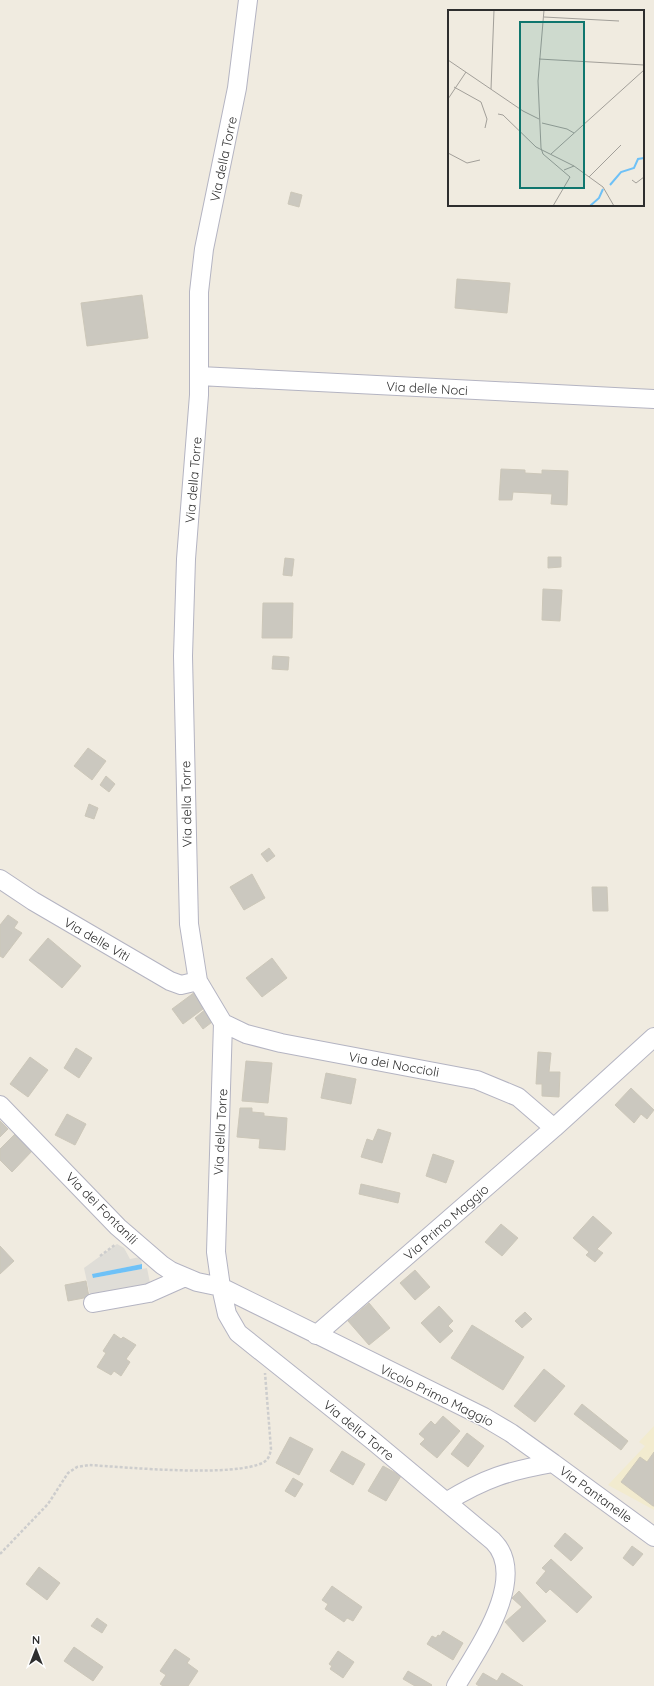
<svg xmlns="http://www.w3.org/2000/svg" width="654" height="1686" viewBox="0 0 654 1686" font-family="Quicksand,sans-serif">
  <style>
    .education { fill: #f2ebcf }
    .plaza { fill: #dfddd7 }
    .water { fill: #6ec1f7 }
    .building { fill: #cbc8bf; stroke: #ccc7b9 }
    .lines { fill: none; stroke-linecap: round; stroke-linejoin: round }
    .minor-casing { stroke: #b4b4c2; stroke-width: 20 }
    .path { stroke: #cdcdcd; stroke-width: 2.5; stroke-dasharray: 3 2; stroke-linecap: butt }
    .minor { stroke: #fff; stroke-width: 18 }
    .labels { text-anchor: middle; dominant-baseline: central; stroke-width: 3; stroke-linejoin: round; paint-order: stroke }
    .street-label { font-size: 13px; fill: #2e2e2e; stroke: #fff }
    .inset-river { fill: none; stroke: #6ec1f7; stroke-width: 2 }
    .inset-road { fill: none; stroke: #a29f99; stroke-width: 1 }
    .view { fill: #0f766e; fill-opacity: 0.15; stroke: #0f766e; stroke-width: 2 }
    .inset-edge { fill: none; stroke: #2e2e2e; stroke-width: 2 }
  </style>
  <rect width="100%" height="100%" fill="#f0ebe0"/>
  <path class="education" d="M654,1426V1510L608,1485L645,1446L639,1442Z"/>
  <path class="plaza" d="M117,1244L124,1248L130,1259L140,1257L142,1264L93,1274V1278L147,1268L151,1288L91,1300L84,1268Z"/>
  <path class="water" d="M142,1264V1269L93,1278L92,1274Z"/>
  <path class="building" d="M291,192L302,195L299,207L288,204Z
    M457,279L510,283L507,313L455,308Z
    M142,295L148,338L87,346L81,303Z
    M501,469L525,470V473L542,474V470L568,471L567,505L551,504L552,494L513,492L512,500H499Z
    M548,557H561V567L548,568Z
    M285,558L294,559L292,576L283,575Z
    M543,589L562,590L560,621L542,620Z
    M263,603H293L292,638H262Z
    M273,656L289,657L288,670L272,669Z
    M88,748L106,761L92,780L74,766Z
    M106,776L115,784L109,792L100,785Z
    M89,804L98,808L94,819L85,816Z
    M269,848L275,856L267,862L261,854Z
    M252,874L265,898L244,910L230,887Z
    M592,887H607L608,911H593Z
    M8,915L18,922L14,928L22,933L3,958L0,956V925Z
    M48,938L81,966L62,988L29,960Z
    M272,958L287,978L262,997L246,978Z
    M195,992L207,1006L183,1024L172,1009Z
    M207,1008L216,1019L203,1029L195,1018Z
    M76,1048L92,1058L79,1078L64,1068Z
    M538,1052L551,1053L549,1072H560L559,1097L542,1096V1084H536Z
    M30,1057L48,1070L28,1097L10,1084Z
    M246,1061L272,1063L268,1103L242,1101Z
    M326,1073L356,1079L351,1104L321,1098Z
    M631,1088L654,1110L647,1119L641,1114L634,1123L615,1105Z
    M240,1108H252V1112L264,1113V1116L287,1118L285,1150L259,1148L260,1139L237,1137Z
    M67,1114L86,1124L75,1145L55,1135Z
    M0,1121L8,1129L0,1137Z
    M378,1129L391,1133L382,1163L361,1157L367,1139L373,1141Z
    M16,1133L33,1150L12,1172L0,1160V1149Z
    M433,1154L454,1161L446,1183L426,1176Z
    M361,1184L400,1193L398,1203L359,1194Z
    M593,1216L612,1233L597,1249L603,1253L595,1262L586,1255L589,1252L573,1238Z
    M501,1224L518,1238L502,1256L485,1242Z
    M0,1246L14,1261L0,1274Z
    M415,1270L430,1287L415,1300L400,1283Z
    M86,1281L89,1297L68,1301L65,1285Z
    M369,1303L390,1328L369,1345L348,1321Z
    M439,1306L453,1321L448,1326L453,1331L440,1343L421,1323Z
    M525,1312L532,1319L522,1328L515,1321Z
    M472,1325L524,1357L503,1390L451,1358Z
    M114,1334L121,1339L123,1337L136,1345L126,1359L130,1362L121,1376L114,1371L111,1375L97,1367L106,1353L103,1351Z
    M544,1369L565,1386L535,1422L514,1406Z
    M582,1404L628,1441L621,1450L574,1414Z
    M443,1416L460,1431L437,1458L420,1444L425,1439L419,1434L431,1421L435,1425Z
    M467,1433L484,1446L468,1467L451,1454Z
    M290,1437L313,1449L299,1475L276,1463Z
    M342,1451L365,1464L353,1485L330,1471Z
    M654,1452V1506H653L621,1482L640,1457L647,1462Z
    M383,1466L401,1476L386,1501L368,1491Z
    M293,1478L303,1484L295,1497L285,1491Z
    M565,1533L583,1548L571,1561L554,1546Z
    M632,1546L643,1554L633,1566L623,1558Z
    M551,1559L592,1597L577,1613L550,1589L546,1593L536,1583L546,1571L542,1568Z
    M39,1567L60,1583L47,1600L26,1584Z
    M332,1586L362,1607L353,1621L347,1618L344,1622L325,1609L328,1604L322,1600Z
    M519,1591L546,1621L523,1642L505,1622L522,1607L512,1598Z
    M97,1618L107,1625L102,1633L91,1626Z
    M443,1631L463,1643L453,1660L427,1644L432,1636L436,1638L438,1635L440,1636Z
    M74,1647L103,1667L93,1681L64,1661Z
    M175,1649L190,1659L187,1663L198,1671L188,1686H163L160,1684L166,1675L160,1671Z
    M338,1651L354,1662L343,1678L330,1669L332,1666L329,1664Z
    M408,1671L432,1685L431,1686H415L403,1679Z
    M483,1673L497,1681L502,1673L523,1686H479L476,1684Z"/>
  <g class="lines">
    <defs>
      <path id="minor" d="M248,0L237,88L204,249L199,292V395L186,559L183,656L189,924L198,981L223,1023L216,1252L221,1287L227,1314L238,1333L372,1440L493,1541C530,1578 476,1651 456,1686
        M199,376L654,399
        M0,879L33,901L170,981L181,985L198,981
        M223,1023L246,1034L281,1043L477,1080L518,1097L554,1128
        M0,1105L118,1227L162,1265L171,1271L197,1282L221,1287L484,1417L511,1433L553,1463
        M93,1303L149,1293L185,1277
        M316,1335L554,1128L654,1037
        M446,1502C485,1478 508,1471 553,1463L654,1537"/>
    </defs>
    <use href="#minor" class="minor-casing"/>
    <path class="path" d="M100,1256L116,1244
      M0,1554L48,1504L68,1473L77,1467L89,1465C124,1467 237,1478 264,1462C269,1459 270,1454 271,1449L265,1373"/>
    <use href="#minor" class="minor"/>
  </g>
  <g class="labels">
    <g class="street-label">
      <text transform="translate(223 159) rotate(-78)">Via della Torre</text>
      <text transform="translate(427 388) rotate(3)">Via delle Noci</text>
      <text transform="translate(193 480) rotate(-85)">Via della Torre</text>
      <text transform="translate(186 804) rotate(-91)">Via della Torre</text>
      <text transform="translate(97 939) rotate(30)">Via delle Viti</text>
      <text transform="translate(394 1064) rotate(10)">Via dei Noccioli</text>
      <text transform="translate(220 1132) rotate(-87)">Via della Torre</text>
      <text transform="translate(102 1208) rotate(45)">Via dei Fontanili</text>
      <text transform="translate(446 1222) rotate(-41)">Via Primo Maggio</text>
      <text transform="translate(437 1395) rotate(26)">Vicolo Primo Maggio</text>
      <text transform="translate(359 1430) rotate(39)">Via della Torre</text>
      <text transform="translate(596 1494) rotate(36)">Via Pantanelle</text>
    </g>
  </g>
  <g transform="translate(448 10)">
    <rect width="196" height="196" fill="#f0ebe0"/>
    <path class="inset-river" d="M162,175L173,162L186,158L190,149L196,148M142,196L151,188L155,179"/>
    <path class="inset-road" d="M96,0L90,71L93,138L95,144L122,167L105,196M96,7L171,11M91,49L196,55M0,50L75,101L91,109M6,77L33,92L39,109L37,118M43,79L46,0M0,89L18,62M50,104L55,105L88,137L126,156M94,113L119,119L126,123M0,143L19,153L32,150M103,144L196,60M116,160L126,156L155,177L166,196M141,167L173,135M184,170L188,173L196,167"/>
    <path class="view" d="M72,12H136V178H72Z"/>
    <rect width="196" height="196" class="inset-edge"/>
  </g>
  <g transform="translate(36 1650)" stroke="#ffffff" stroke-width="3" paint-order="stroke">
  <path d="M0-3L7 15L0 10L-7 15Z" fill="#2e2e2e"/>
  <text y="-6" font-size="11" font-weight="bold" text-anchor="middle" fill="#2e2e2e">N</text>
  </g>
</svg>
